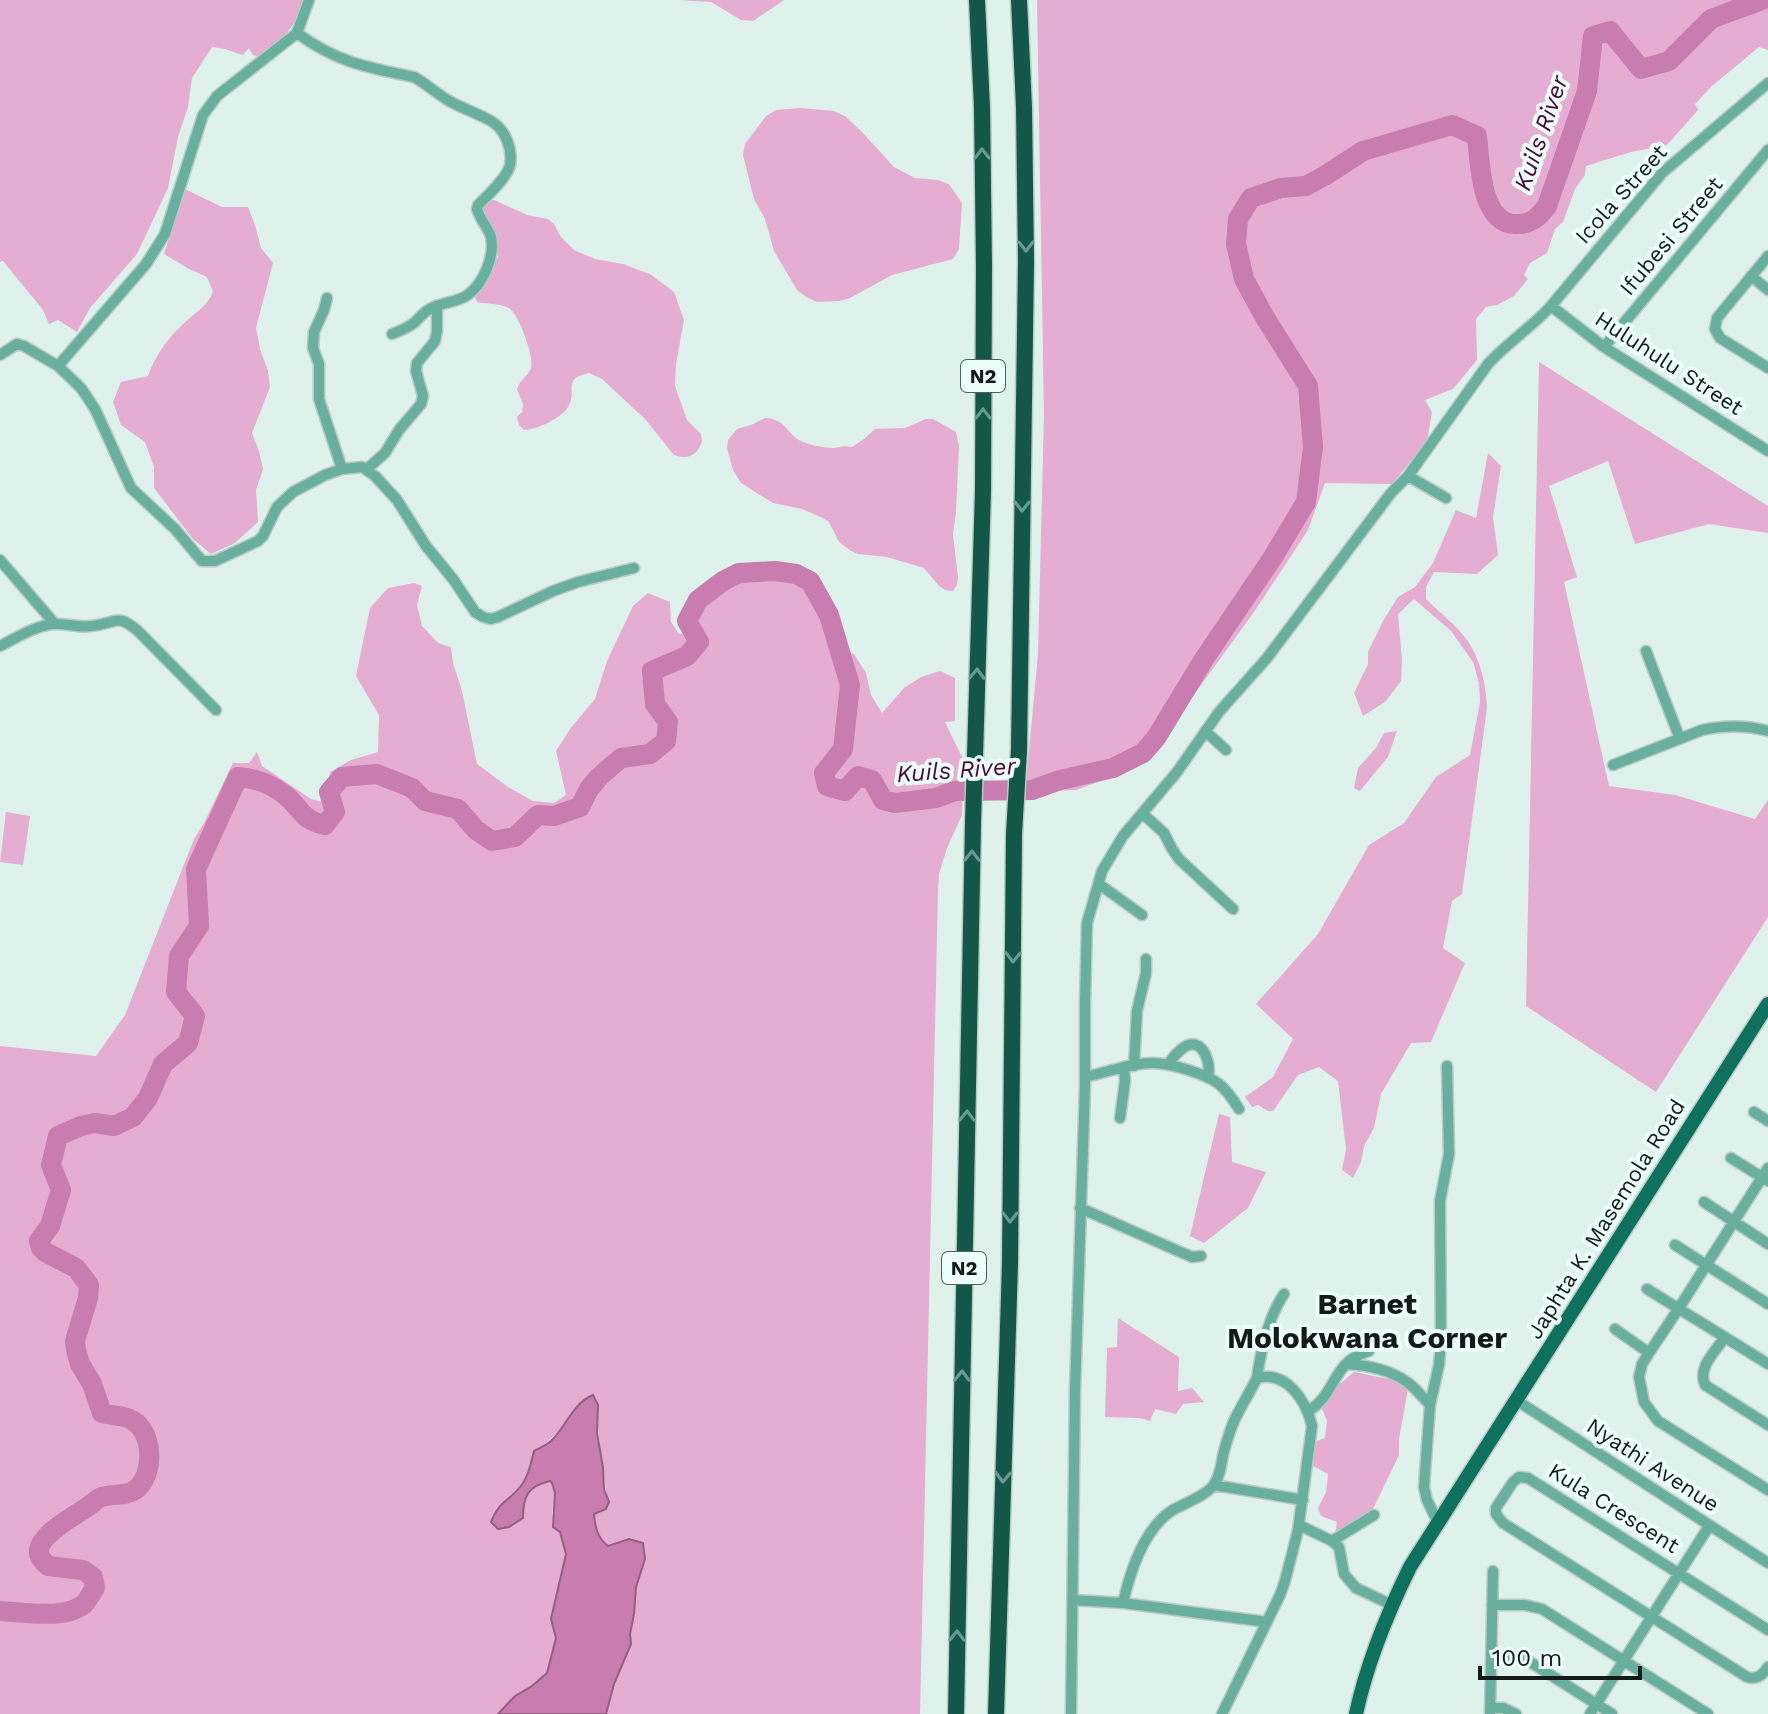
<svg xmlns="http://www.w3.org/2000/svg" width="1768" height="1714" viewBox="0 0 1768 1714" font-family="'Work Sans',sans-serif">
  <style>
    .green { fill: #e6add2 }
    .water { fill: #c87caf; stroke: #925f82; stroke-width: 2 }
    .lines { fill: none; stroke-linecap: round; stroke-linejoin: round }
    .river { stroke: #c87caf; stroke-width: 20 }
    .minor-casing { stroke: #bacac5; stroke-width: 13 }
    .major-casing { stroke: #bacac5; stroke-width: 17 }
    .highway-casing { stroke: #bacac5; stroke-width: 19 }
    .minor { stroke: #68b09d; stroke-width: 10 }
    .major { stroke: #0e715e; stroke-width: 14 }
    .highway { stroke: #135749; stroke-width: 16 }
    .oneway { stroke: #6a9a8f }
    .labels { text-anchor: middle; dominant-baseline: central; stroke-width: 8; stroke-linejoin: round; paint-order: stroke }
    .shield { fill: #ecfef9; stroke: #555e5c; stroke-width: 2 }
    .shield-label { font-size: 20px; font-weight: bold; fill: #141a18 }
    .street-label { font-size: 22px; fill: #141a18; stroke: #ecfef9 }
    .water-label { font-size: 24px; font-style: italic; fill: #4b053b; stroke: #ecfef9 }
    .district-label { font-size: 30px; font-weight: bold; fill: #141a18; stroke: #ecfef9 }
  </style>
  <rect width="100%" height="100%" fill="#dff1eb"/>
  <path class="green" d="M0,0H304C296,28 282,39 260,57L253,55L249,48L243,55L225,49L212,47L192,78L188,107L178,137L168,188L137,254L90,308L77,332L58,320L49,324L43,310L3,261L0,262Z
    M677,0H784L753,21L741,20L711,2Z
    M1037,0H1768V50L1759,47L1712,86L1695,104L1698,110L1667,145L1631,152L1586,166L1585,175L1575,189L1563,222L1555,229L1547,253L1530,263L1524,275L1528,279L1514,296L1497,305L1486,307L1476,319L1477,360L1453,389L1425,400L1432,412L1427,441L1392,484L1325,483L1308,530L1254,612L1175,721L1159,750L1136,768L1076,790L1046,791L1026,783L1038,654L1044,415Z
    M800,108L834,111L845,116L862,132L894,167L915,178L938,180L949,184L962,203L959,249L953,259L892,275L850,298L840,301L817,302L806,297L797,290L774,251L765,219L754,199L743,155L745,144L766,116L776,110Z
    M185,189L222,207H248L255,225L261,248L273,263L256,328L260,349L268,371L270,387L252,433L259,451L263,469L256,490L258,522L235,543L211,554L193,539L154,488V467L145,442L121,425L113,402L121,382L148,376C154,358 167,339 181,326C192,315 207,307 213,292L207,277L189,269L164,254Z
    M494,200L527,215L548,219L554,224L561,237L574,250L595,259L623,264L650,274L674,292L684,320L676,364L675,386L687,420L701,434L702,441C697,456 688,460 674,455L645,419L602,379L589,373C561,379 578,391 568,407C562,418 536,430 524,430L519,425L517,417L522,412L523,404L517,389C520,380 528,376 531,368C535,358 518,313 509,308C499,303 487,304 477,302L474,295L483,283L498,257L496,241L482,214L481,207L487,201Z
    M1539,362L1768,506V533L1709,524L1635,544L1608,461L1549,486L1577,577L1564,582L1609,786L1675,795L1755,819L1768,800V917L1656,1092L1526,1006Z
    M765,418C787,419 787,435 801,441C810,445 824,448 833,448C840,447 844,445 852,447L864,439L875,429L905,428L926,419H933L956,432L959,446L956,512L953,534L958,578L957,585L953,591L945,590L939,586L924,568L887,557L858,554L851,551L839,542L829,522L823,518L802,509L773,503L741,483L733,470L727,448L728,440L737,429L751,425Z
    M1488,453L1501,466L1493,517L1498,555L1477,574L1434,572L1426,587V599C1439,612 1456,625 1467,640C1481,660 1486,685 1487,708L1462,894L1452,901L1443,948L1465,963L1431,1042L1411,1043L1381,1094L1374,1128L1364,1146L1361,1162L1353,1178L1342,1170L1346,1149L1338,1081L1319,1067L1298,1075L1273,1111H1268L1258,1105L1252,1107L1245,1097L1273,1077L1293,1039L1256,1004L1318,934L1369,845L1404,823L1436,777L1470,755L1480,702L1479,683L1473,662L1451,631L1414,599L1398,614L1402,660L1401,681L1385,702L1363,716L1354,693L1368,664V652L1383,621L1398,597L1415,587L1433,563L1456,510L1476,518Z
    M754,571C769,571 785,570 799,575C823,585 834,628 839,651L854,654L866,673L871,695L882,713L904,688L921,677L940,671L955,678V721L945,722L961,755L964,758L962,815L947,848L939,874L938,890L920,1714H606L614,1684L631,1644L630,1634L634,1614L636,1587L645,1559L629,1539L608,1546C597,1538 595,1526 594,1513L609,1502C604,1488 605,1477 603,1463C599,1441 597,1428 598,1405H577C565,1424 554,1440 534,1451C526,1483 520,1488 496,1509L523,1518C523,1496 528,1486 550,1481L552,1483L555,1493L552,1514L560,1532L566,1554L551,1619L556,1638L547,1673L532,1686L515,1696L498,1714H0V1046L96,1056L125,1015L194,839L204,823L233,763H249L257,752L262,766L311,799L322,802L326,795L330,772L351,760L378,752L379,715L356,676L370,608L388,588L414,583L422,586L417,605L422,626L438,643L451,647L453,663L462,691L477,764L508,787L533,801L554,803L566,795L556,751L570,729L595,699L607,661L633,606L648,593L670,602L671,622L679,634L692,633L687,621C690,615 693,609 696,603C708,586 735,574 754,571Z
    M1397,731L1388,757L1360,791L1354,788L1358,768L1376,748L1384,733Z
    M6,812L30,816L23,865L0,862Z
    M1219,1114L1230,1117L1232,1162L1266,1172L1248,1208L1204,1243L1190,1236Z
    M1118,1318L1179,1357L1178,1391L1192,1388L1204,1402L1183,1404L1176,1414L1155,1409L1150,1421L1140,1418L1105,1417L1107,1348L1117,1347Z
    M1354,1372L1409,1383L1399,1439V1455L1371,1513L1335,1535L1337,1522L1321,1516L1318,1508L1326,1492L1328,1474L1313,1466L1314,1442L1325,1438L1327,1420L1321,1407L1335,1388Z"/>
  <path class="water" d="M593,1395L598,1405L597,1433L603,1467L604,1489L609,1502L606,1509L594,1514C595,1526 597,1538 608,1546L629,1539L643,1543L645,1559L636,1587L634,1614L630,1634L631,1644L614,1684L606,1714H498L515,1696L532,1686L547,1673L556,1638L551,1619L566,1554L560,1532L553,1527L555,1493L552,1483L550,1481C528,1486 523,1496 523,1518L509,1527L498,1529L491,1522C499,1501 508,1502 520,1487C528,1478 531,1463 534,1451C540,1448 547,1445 552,1440C567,1425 573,1403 593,1395Z"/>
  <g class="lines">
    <path class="river" d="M0,1611C24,1612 65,1620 84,1604C88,1600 91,1593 95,1588L93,1577L83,1570L48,1566C43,1561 38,1557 39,1550C41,1533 76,1515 89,1506C90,1505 98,1499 99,1498C110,1493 125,1497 135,1490C155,1476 154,1432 132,1420C124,1415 112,1416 102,1413L92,1384L80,1364L76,1350L75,1341L88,1298L89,1285L76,1268L45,1252L41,1248L39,1241L50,1226L61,1190L51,1165L58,1136L81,1126L95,1123L114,1126L133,1117L148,1098L163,1064L188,1043L195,1016L176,992L179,956L199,926L196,869L238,777C256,778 271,784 285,795C302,809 301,820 325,825L335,812L329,792L342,777L377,774L412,788L425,801L458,809L476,830L492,841L515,837L538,815L554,816L580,807L589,789L599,777L621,758L650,754L666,741L668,722L655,704L652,671L687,656L699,642L687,621L698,600L723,581L739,573L775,571L796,574L810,581L829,615L850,685L843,749L824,773L827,786L845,791L858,776L872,780L883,800L895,803L936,798L955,791L1032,790L1060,780L1113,768L1143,753L1156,738L1204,659L1273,557L1306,502L1313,447L1308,386L1264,316L1244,279L1236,244L1238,219L1251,198L1281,188L1306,186L1326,175L1363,151L1452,125L1477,136C1480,161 1480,223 1515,224C1530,225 1538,218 1547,206L1587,91L1593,36L1610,31L1641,69L1669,61L1711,19L1762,0"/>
    <defs>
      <path id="minor" d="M297,33C336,62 368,68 414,77C427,84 438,95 451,102C464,109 479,114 491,121C505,129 513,149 510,165C507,178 488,195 478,205L477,209C480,220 488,227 491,237C495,256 484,282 469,294C459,302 445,302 434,307C425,310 421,316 415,322C408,328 400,331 392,334
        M1768,256L1717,318L1715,329L1720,338L1768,368
        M1751,276L1768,290
        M327,298L324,310L314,332L313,348L319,364V399L342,469
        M1551,306L1604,347L1768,451
        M1604,347L1768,150
        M0,355L17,344L24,346L58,366L81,388L95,409L131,488L175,529L202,561H215L258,541L263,536L277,507L293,492L325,475L342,469L362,467L375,476L397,500L426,546L453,579L475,612L483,617L491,619L498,617L553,591L578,582L634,568
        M58,366L146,264L165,234L203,115L217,96L297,33L309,0
        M367,469L385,453L399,430L421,404L423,396L416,371L417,363L435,341L437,331V306
        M1408,476L1446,498
        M0,560L55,624
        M0,646C16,638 35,626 53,624C66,623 79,628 91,626C116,624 116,612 138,631L216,710
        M1646,651L1680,739
        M1205,731L1226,750
        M1613,765L1702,730C1725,725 1746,725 1768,731
        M1142,813L1164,833L1172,849L1179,859L1233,909
        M1099,884L1142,915
        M1168,1065C1175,1054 1192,1033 1204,1052C1209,1061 1210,1068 1208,1078
        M1134,1066L1137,1011L1146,973V959
        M1085,1077C1107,1072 1131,1063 1153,1063C1170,1063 1206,1074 1219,1084C1228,1091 1234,1101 1239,1109
        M1754,1112L1768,1121
        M1120,1118L1125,1081L1124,1068
        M1731,1158L1768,1181
        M1768,1168L1679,1308L1649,1353L1642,1364L1639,1377L1644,1402L1658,1421L1768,1490
        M1704,1202L1768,1244
        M1080,1208L1192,1257L1201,1256
        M1675,1245L1768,1304
        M1647,1289L1768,1364
        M1615,1329L1649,1353
        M1725,1337C1716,1351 1697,1367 1705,1385L1768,1425
        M1346,1364C1366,1365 1390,1370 1407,1382C1416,1388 1423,1398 1430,1405
        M1257,1378C1261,1349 1268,1318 1284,1294
        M1516,1400L1768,1563
        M1309,1411C1330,1397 1331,1380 1346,1364C1352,1357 1361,1354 1369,1351
        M1214,1485L1303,1500
        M1438,1523L1427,1500L1424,1487L1430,1405L1439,1365L1441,1342L1440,1201L1449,1154L1447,1066
        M1299,1525L1332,1541L1339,1547L1344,1574L1356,1588L1392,1605
        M1332,1541L1374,1515
        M1073,1600L1123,1603L1267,1622
        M1123,1603C1130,1572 1144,1530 1171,1511C1183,1504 1205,1496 1213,1486C1221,1476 1221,1463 1224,1451C1227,1441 1230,1430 1234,1421C1241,1406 1250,1392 1257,1378C1287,1370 1306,1401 1312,1426L1298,1530L1285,1581L1280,1595L1222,1714
        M1492,1605H1525L1542,1609L1708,1714
        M1768,1630L1528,1478L1519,1477L1513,1482L1496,1508V1514L1503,1523L1747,1677C1757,1680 1763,1675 1768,1667
        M1492,1657L1513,1656L1527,1660L1612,1714
        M1490,1708H1503L1516,1714
        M1071,1714L1075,1391L1085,1086V1004L1087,923L1102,871L1123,836L1177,772L1219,712L1267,658L1391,493L1408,476L1488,364C1507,343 1532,327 1551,306L1662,173L1768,83
        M1490,1714L1493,1571
        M1590,1714L1709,1526"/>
      <path id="major" d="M1356,1714C1367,1662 1387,1614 1410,1567L1768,1004"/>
      <path id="highway" d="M956,1714L973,823L983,490L984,267L982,108L977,0
        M996,1714L1010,1263L1014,834L1019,750L1026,262L1024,107L1019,0"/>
    </defs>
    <use href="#minor" class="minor-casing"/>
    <use href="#major" class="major-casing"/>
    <use href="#highway" class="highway-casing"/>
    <use href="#minor" class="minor"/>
    <use href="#major" class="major"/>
    <use href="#highway" class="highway"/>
  </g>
  <defs><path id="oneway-chevron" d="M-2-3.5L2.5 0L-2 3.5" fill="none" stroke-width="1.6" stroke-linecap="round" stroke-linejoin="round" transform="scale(2)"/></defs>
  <g class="oneway">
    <use href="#oneway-chevron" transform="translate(982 154) rotate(-91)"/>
    <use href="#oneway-chevron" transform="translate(1026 246) rotate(89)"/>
    <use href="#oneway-chevron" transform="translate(983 414) rotate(-90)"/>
    <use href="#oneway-chevron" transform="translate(1022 506) rotate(91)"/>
    <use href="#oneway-chevron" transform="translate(977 674) rotate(-88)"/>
    <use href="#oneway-chevron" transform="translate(972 856) rotate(-89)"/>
    <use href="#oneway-chevron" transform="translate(1013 957) rotate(91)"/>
    <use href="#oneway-chevron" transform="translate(967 1116) rotate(-89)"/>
    <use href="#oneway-chevron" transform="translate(1010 1217) rotate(91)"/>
    <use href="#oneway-chevron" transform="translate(962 1376) rotate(-89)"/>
    <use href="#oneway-chevron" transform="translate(1003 1477) rotate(92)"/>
    <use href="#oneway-chevron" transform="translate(957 1636) rotate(-89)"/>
  </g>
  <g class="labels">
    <g class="shield">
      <rect x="961" y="360" width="44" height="32" rx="6"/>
      <rect x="942" y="1252" width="44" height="32" rx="6"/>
    </g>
    <g class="shield-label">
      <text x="983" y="376">N2</text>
      <text x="964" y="1268">N2</text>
    </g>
    <g class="street-label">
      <text transform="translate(1621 194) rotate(-48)">Icola Street</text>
      <text transform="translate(1671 236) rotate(-50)">Ifubesi Street</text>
      <text transform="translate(1669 363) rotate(33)">Huluhulu Street</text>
      <text transform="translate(1606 1219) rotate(-58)">Japhta K. Masemola Road</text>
      <text transform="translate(1653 1465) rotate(33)">Nyathi Avenue</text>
      <text transform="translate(1614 1508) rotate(32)">Kula Crescent</text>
    </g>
    <g class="water-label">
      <text transform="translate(1541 133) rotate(-71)">Kuils River</text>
      <text transform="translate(956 770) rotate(-4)">Kuils River</text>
    </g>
    <g class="district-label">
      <text x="1367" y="1303">Barnet<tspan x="1367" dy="34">Molokwana Corner</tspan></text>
    </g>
  </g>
  <path d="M1480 1666v12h160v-12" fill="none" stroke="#141a18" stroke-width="4"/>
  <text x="1492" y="1666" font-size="24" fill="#141a18" stroke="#ecfef9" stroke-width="6" paint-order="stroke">100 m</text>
</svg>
